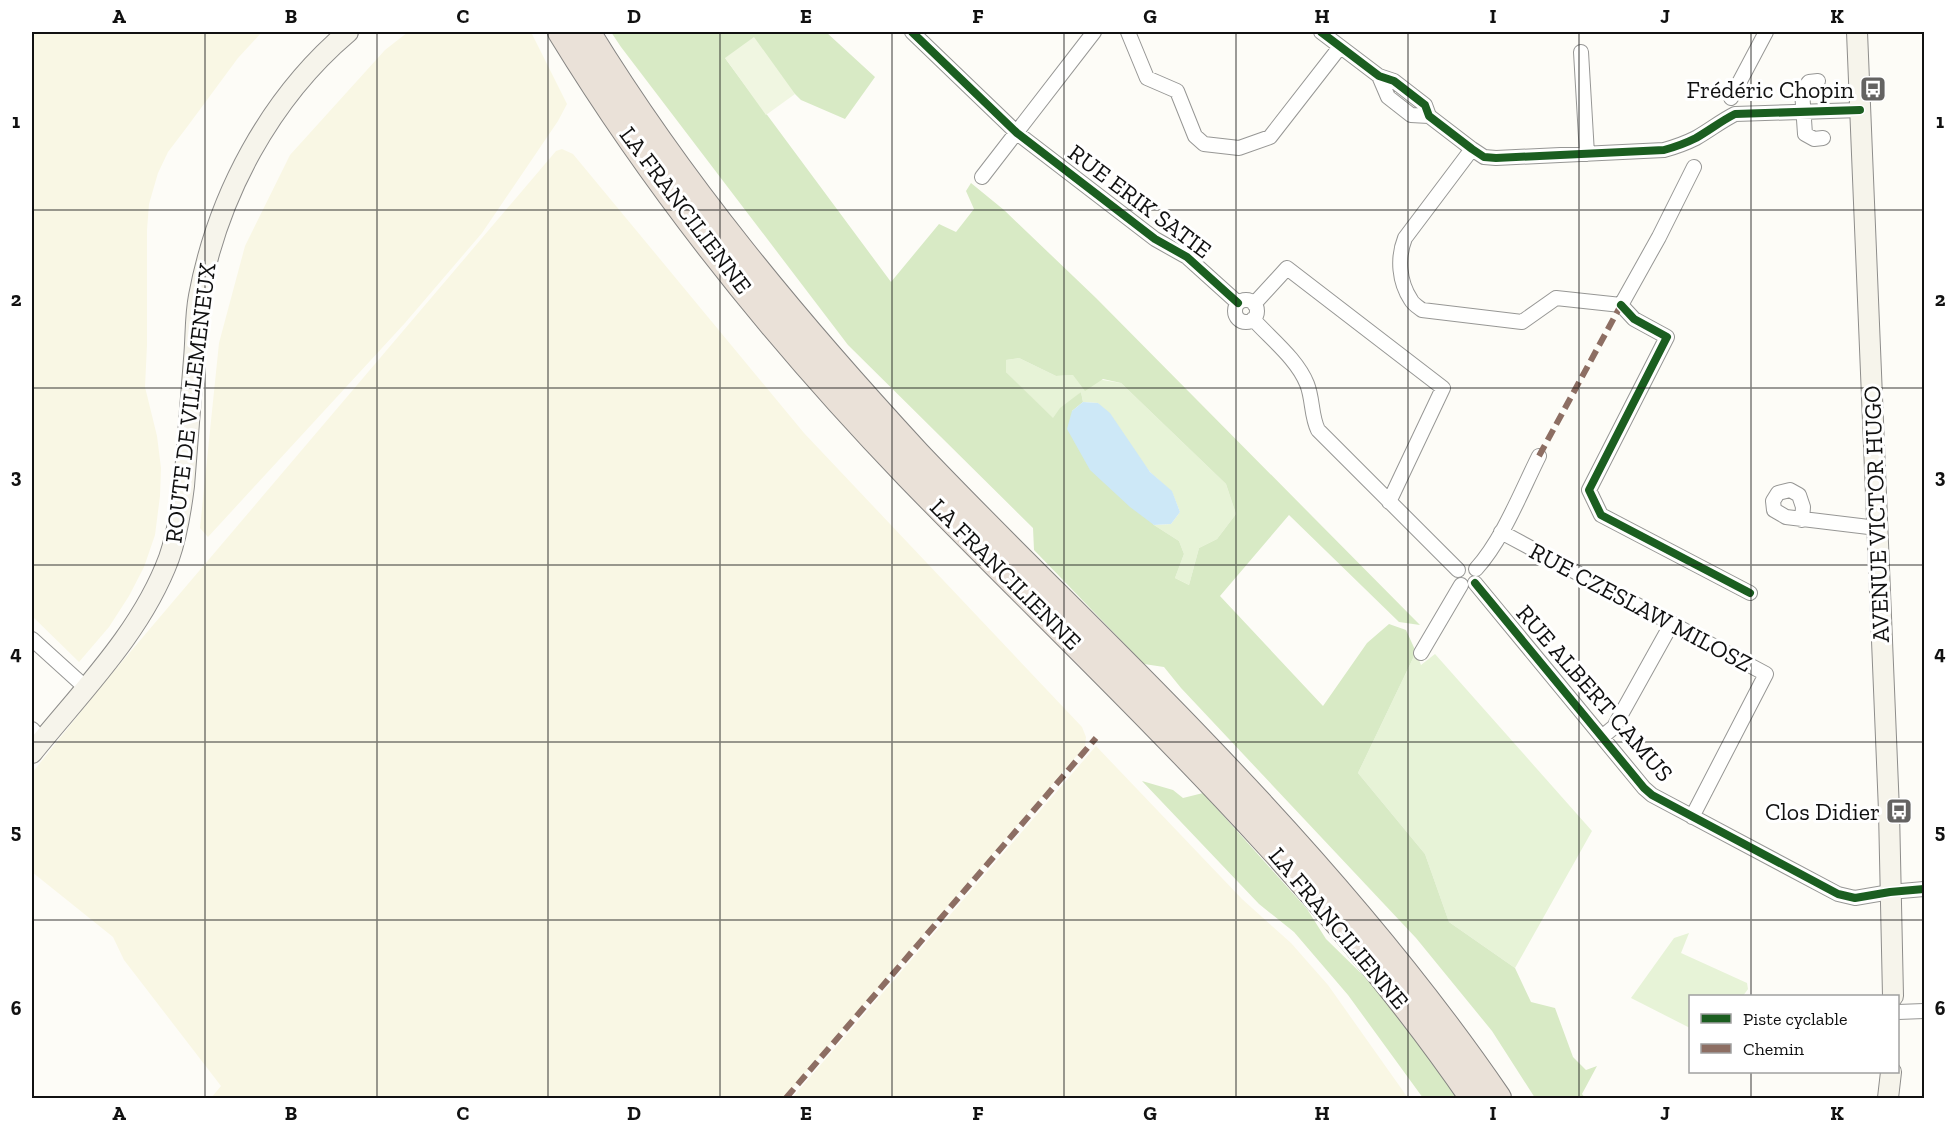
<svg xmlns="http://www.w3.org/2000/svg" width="1956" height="1130" viewBox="0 0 1956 1130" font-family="'Zilla Slab',serif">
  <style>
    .farmland { fill: #f9f7e4 }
    .green { fill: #e7f3d7 }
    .forest { fill: #d8eac5; fill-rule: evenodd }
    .pitch { fill: #f0f6e1 }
    .water { fill: #cde8f7 }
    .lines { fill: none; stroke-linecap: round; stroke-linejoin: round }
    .street-casing { stroke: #979795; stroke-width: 16 }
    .secondary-casing { stroke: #8e8d8b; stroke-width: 22 }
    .highway-casing { stroke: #858482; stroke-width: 28 }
    .street { stroke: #fffffe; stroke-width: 14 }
    .secondary { stroke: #f6f4eb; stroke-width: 20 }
    .highway { stroke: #eae1d8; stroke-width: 26 }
    .quiet { stroke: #8d6e63; stroke-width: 6; stroke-dasharray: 12 6; stroke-linecap: butt }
    .cycleway-casing { stroke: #fff; stroke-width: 11 }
    .cycleway { stroke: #1b5e20; stroke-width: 8 }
    .grid { fill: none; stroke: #111; stroke-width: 1.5; stroke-opacity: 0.55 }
    .labels { text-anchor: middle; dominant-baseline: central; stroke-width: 6; stroke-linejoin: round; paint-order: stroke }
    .poi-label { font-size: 24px; fill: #111; stroke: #fff; text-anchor: end }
    .street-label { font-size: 24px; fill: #111; stroke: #fff }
    .neatline { fill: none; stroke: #111; stroke-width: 2 }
    .grid-label { font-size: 20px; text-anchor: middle; font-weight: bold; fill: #111 }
  </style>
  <rect width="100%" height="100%" fill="#fdfcf7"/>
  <path class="farmland" d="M32,32H262L238,58L187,127L168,152L158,173L149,204L147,230V345L145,387L157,436L161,468L160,496L155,535L144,567L129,596L109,627L79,662L32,616Z
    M408,32H531L567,104L558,121L482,233L405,323L208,537L200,528L219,343L245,246L290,155L385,50Z
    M562,149L573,154L804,433L1082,727L1086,737L1085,746L784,1098H211L221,1086L124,960L113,937L32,872V773L103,684L556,151Z
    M1096,746L1242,899L1291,943L1328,985L1408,1098H792Z"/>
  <path class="green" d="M1019,358L1056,376L1073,375L1121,383L1226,484L1236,514L1217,539L1199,548L1189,585L1175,578L1184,554L1179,541L1154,525L1171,524L1180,512L1172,492L1150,472L1098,403L1083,402L1081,392L1053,419L1006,372V360Z
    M1416,652L1421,665L1435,654L1592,831L1515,968L1449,922L1425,854L1358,773Z
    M1689,933L1681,953L1747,983L1748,989L1743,996H1690V1028L1631,998L1674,938Z"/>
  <path class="forest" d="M611,32H826L875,77L845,119L801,100L795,94L725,58L891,282L939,224L956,232L974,209L966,191L971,183L1004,210L1096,298L1420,625L1399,622L1289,515L1220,596L1323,706L1367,643L1389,624L1406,630L1416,652L1358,773L1425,854L1449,922L1515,968L1531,1002L1555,1008L1573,1057L1586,1070L1597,1066L1582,1094L1585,1098H1535L1492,1031L1416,938L1181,688L1164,667L1144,664L1034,550L1033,528L848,345L621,47ZM1019,358L1056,376L1073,375L1085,391L1103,379L1121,383L1226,484L1236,514L1217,539L1199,548L1189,585L1175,578L1184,554L1179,541L1154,525L1072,411L1083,402L1081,392L1060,408L1053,418L1006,372V360Z
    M1142,781L1173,790L1183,798L1203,793L1307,909L1326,939L1370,982L1435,1065L1457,1098H1423L1348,995L1294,932L1259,904Z"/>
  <path class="pitch" d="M754,37L795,94L766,115L725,58Z"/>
  <path class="water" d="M1083,402L1098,403L1110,413L1150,472L1172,491L1180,512L1171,524L1154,525L1130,507L1090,470L1067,429L1072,411Z"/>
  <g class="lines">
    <defs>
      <path id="street" d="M912,32L1017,133L1155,239L1187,257L1238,303
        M1128,32L1147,78L1177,91L1195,136L1204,144L1239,148L1270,137L1340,47
        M1321,32L1379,76L1394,81L1425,105L1429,116L1472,149L1484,157L1496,158L1664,150C1675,147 1686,143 1696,138C1710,130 1721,121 1735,114L1860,110
        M1581,52L1587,154
        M1379,76L1388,97L1411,115L1429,116
        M1818,81L1809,82L1802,91L1805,134L1814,139L1823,138
        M1731,98L1766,32
        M1472,149L1405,238C1397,258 1399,282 1411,300C1413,304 1418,307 1422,310L1522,322L1556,298L1621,305
        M982,177L1094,32
        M1235 311a11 11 0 1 1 22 0a11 11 0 1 1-22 0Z
        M1254,304L1287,268L1443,388L1389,502
        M1621,305L1634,319L1667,337L1589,490L1601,515L1750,593
        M1621,305L1659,237L1694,167
        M1253,319C1271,339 1297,359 1307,384C1313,399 1311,416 1318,430L1458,570
        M1802,520L1803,507L1799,495L1790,490L1778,493L1773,501L1774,510L1786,517L1877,528
        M1501,532L1766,674L1692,817
        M1476,569C1503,539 1521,492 1539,456
        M1475,583L1644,788L1652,795L1838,894L1855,898L1890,892L1924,889
        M32,639L85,687
        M1421,653L1461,585
        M32,729L42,740
        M1602,737L1614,727L1672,623
        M1898,1012L1924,1011"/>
      <path id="secondary" d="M1857,32L1889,811L1893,996
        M32,753C81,692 141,633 169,558C177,535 181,510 184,486C187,444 191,401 194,359C196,338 195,316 199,296C218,195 270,98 348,32
        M1888,1098L1891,1072"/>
      <path id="highway" d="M561,32C659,192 779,341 909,476C1104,677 1314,866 1473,1098
        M587,32C681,185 795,322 917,454C1011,553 1111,647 1205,746C1311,856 1412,972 1498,1098"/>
    </defs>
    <use href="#street" class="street-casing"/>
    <use href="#secondary" class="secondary-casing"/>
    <use href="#highway" class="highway-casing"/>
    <use href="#street" class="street"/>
    <use href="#secondary" class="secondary"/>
    <use href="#highway" class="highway"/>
    <path class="quiet" d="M1539,456L1621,305
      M786,1098L1096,738"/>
    <defs>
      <path id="cycleway" d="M912,32L1017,133L1155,239L1187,257L1238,303
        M1321,32L1379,76L1394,81L1425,105L1429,116L1472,149L1484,157L1496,158L1664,150C1675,147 1686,143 1696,138C1710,130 1721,121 1735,114L1860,110
        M1621,305L1634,319L1667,337L1589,490L1601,515L1750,593
        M1475,583L1644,788L1652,795L1838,894L1855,898L1890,892L1924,889"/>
    </defs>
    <use href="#cycleway" class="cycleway-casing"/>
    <use href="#cycleway" class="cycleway"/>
  </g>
  <path class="grid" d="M205,32V1098M377,32V1098M548,32V1098M720,32V1098M892,32V1098M1064,32V1098M1236,32V1098M1408,32V1098M1579,32V1098M1751,32V996M32,210H1924M32,388H1924M32,565H1924M32,742H1924M32,920H1924M1751,1072V1098"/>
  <defs>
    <symbol id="bus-square" viewBox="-11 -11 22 22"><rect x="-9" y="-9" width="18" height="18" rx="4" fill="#646362" stroke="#fff"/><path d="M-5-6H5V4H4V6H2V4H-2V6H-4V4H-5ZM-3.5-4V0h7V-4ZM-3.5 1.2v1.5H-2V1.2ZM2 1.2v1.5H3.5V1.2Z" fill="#fff"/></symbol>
  </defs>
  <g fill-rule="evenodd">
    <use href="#bus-square" x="1858" y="74" width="30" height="30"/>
    <use href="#bus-square" x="1884" y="796" width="30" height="30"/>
  </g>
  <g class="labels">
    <g class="poi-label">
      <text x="1854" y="89">Frédéric Chopin</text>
      <text x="1880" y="811">Clos Didier</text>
    </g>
    <g class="street-label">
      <text transform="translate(1140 201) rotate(37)">RUE ERIK SATIE</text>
      <text transform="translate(686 210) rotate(53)">LA FRANCILIENNE</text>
      <text transform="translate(190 403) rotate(-83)">ROUTE DE VILLEMENEUX</text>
      <text transform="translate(1876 514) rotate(-92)">AVENUE VICTOR HUGO</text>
      <text transform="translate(1006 574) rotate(45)">LA FRANCILIENNE</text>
      <text transform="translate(1641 607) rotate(28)">RUE CZESLAW MILOSZ</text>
      <text transform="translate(1595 693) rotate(49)">RUE ALBERT CAMUS</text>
      <text transform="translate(1339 928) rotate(50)">LA FRANCILIENNE</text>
    </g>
  </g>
  <rect width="1956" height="1130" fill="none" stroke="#ffffff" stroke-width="66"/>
  <rect x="1689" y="995" width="210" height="78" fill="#ffffff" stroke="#a0a0a0" stroke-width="1.5"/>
  <rect x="1701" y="1014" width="30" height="9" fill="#1b5e20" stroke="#a0a0a0" stroke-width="1.5"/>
  <text x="1743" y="1025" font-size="18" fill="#111111">Piste cyclable</text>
  <rect x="1701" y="1044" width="30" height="9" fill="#8d6e63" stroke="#a0a0a0" stroke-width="1.5"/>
  <text x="1743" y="1055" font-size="18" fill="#111111">Chemin</text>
  <rect x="33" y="33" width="1890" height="1064" class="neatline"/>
  <g class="grid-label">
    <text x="119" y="23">A</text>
    <text x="291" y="23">B</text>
    <text x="463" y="23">C</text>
    <text x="634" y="23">D</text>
    <text x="806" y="23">E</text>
    <text x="978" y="23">F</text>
    <text x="1150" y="23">G</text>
    <text x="1322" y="23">H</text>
    <text x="1493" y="23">I</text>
    <text x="1665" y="23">J</text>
    <text x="1837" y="23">K</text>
    <text x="16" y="128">1</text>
    <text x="1940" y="128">1</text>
    <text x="16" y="306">2</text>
    <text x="1940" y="306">2</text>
    <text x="16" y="483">3</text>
    <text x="1940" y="483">3</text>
    <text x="16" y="660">4</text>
    <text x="1940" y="660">4</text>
    <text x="16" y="838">5</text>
    <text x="1940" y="838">5</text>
    <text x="16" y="1015">6</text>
    <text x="1940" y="1015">6</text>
    <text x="119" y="1120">A</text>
    <text x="291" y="1120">B</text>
    <text x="463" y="1120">C</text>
    <text x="634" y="1120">D</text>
    <text x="806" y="1120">E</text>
    <text x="978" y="1120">F</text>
    <text x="1150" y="1120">G</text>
    <text x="1322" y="1120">H</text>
    <text x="1493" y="1120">I</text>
    <text x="1665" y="1120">J</text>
    <text x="1837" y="1120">K</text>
  </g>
</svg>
